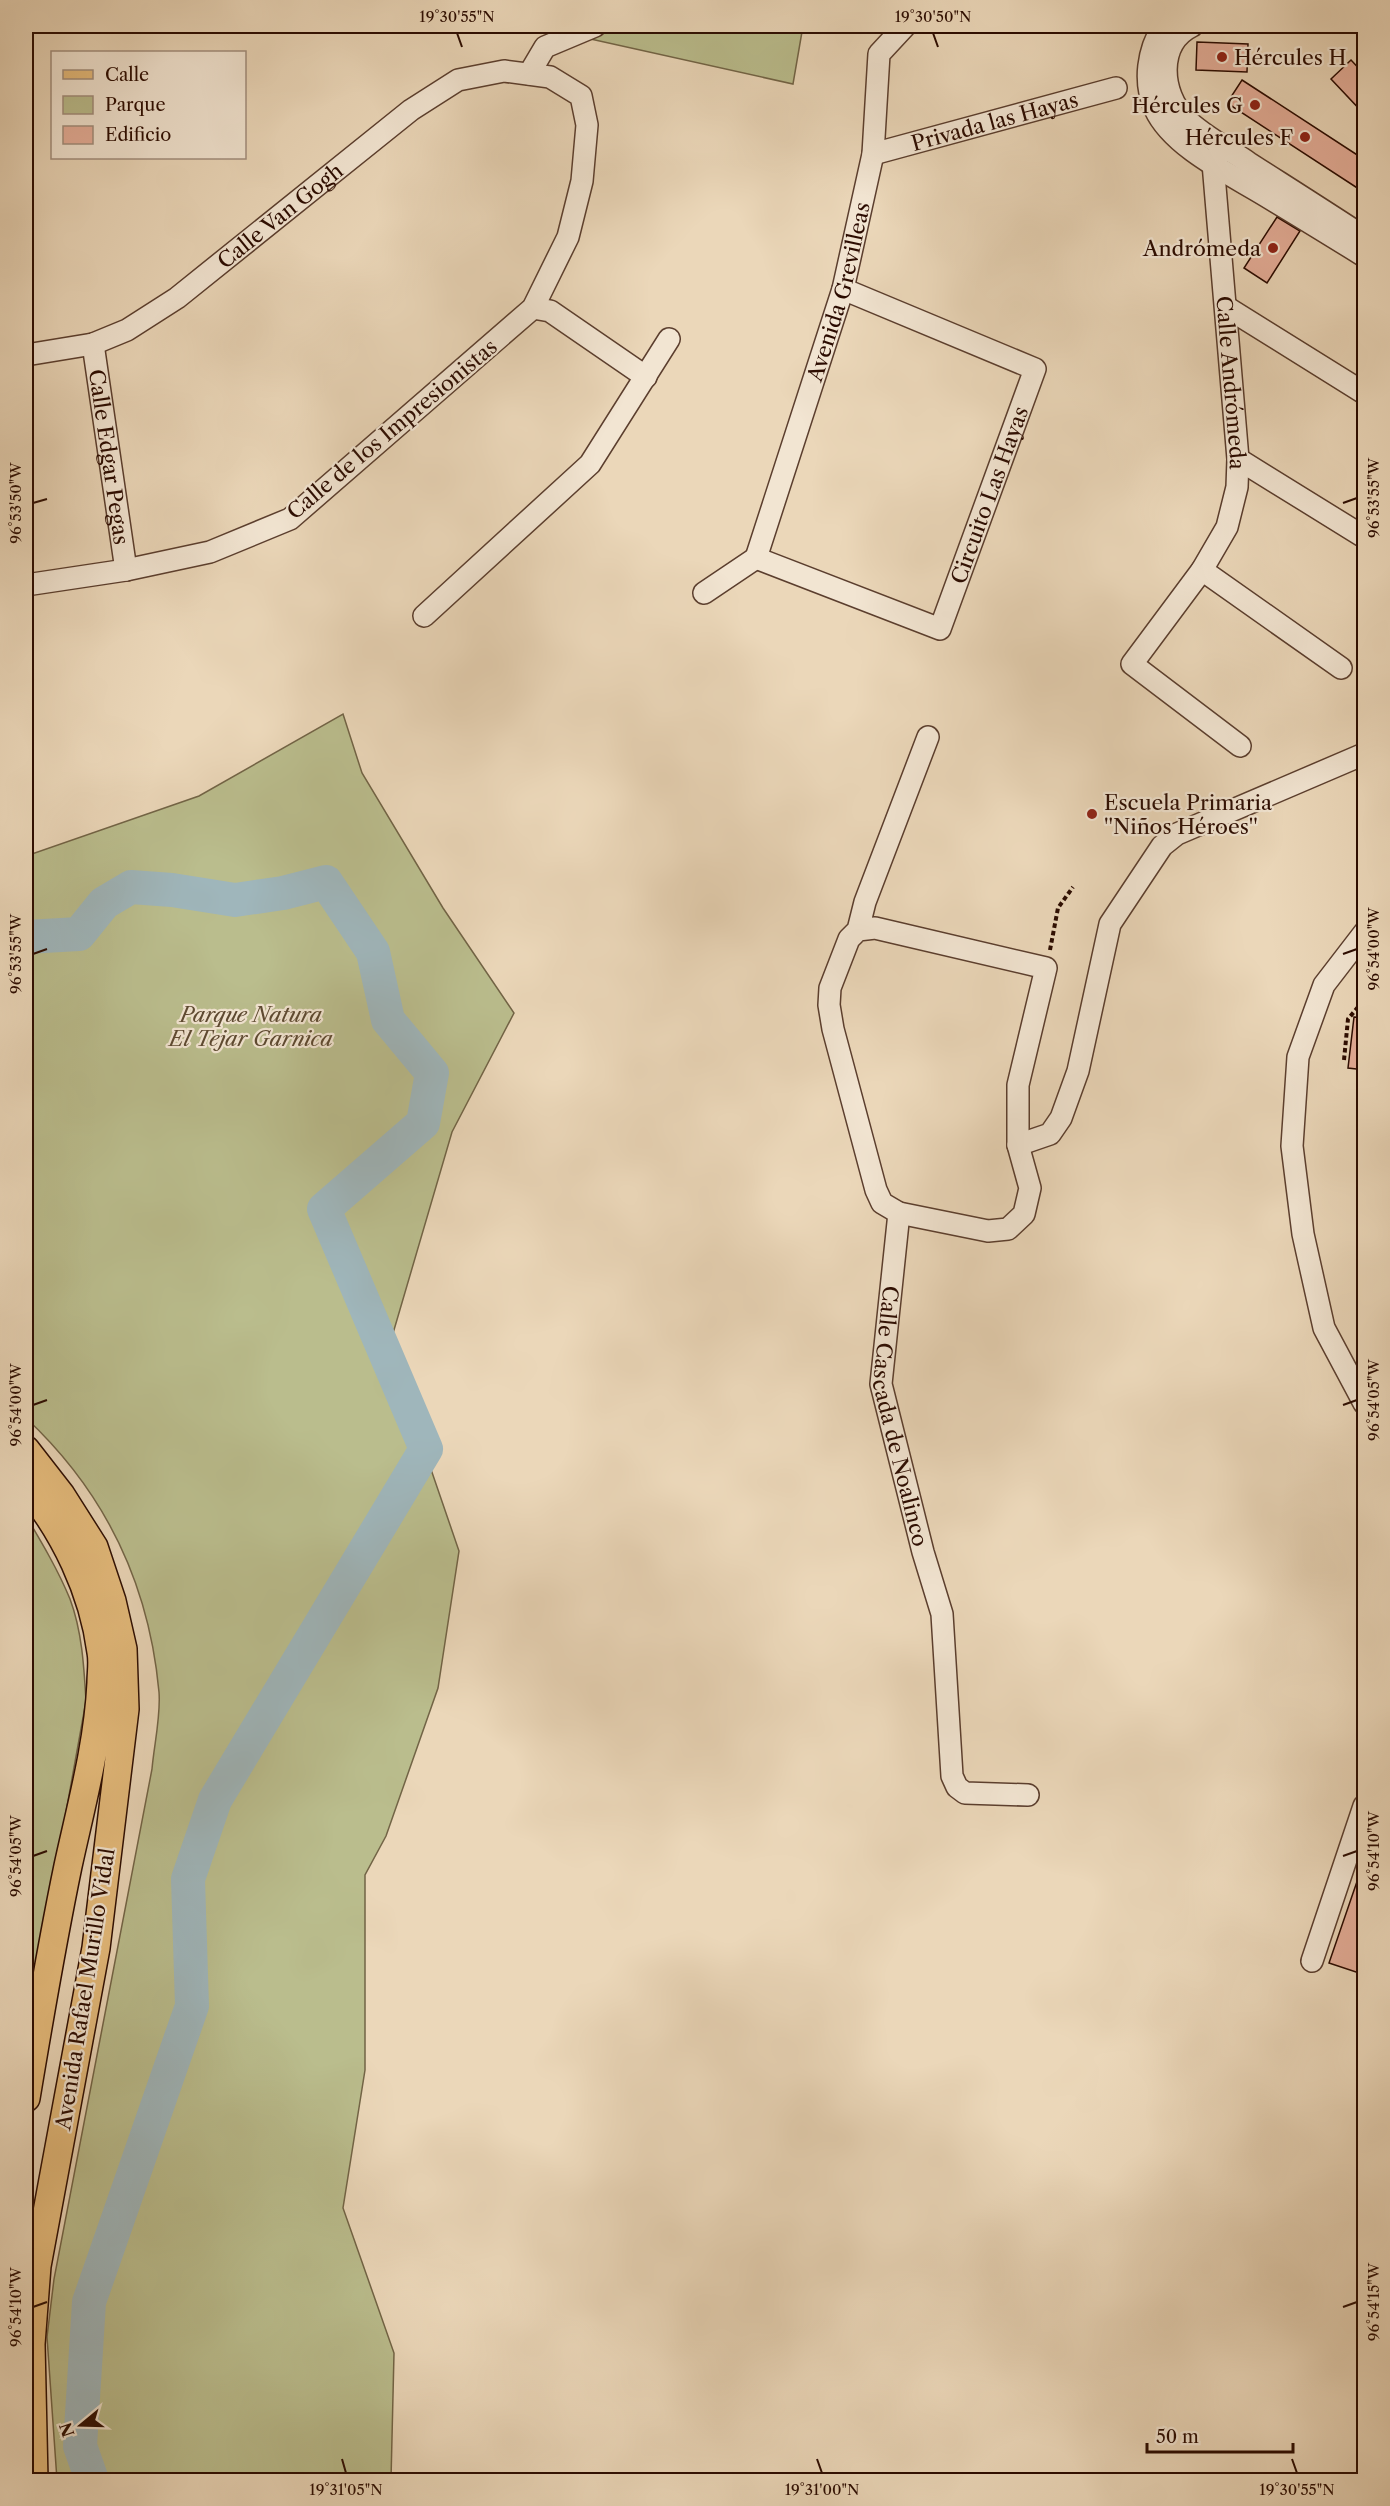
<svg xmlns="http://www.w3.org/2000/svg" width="1390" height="2506" viewBox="0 0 1390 2506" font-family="'Libre Caslon Text',serif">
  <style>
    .green { fill: #babd8d; stroke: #726446; stroke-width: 1.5 }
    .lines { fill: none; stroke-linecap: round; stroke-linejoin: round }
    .river { stroke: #9fb6bb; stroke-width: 34 }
    .building { fill: #e5ae99; stroke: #2b0b00; stroke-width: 1.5 }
    .minor-casing { stroke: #5b3e2e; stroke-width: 24 }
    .major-casing { stroke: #2b0b00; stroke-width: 30 }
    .path { stroke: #2b0b00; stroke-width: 4; stroke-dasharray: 4.5 3; stroke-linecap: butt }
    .minor { stroke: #f2e5d2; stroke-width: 21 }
    .major { stroke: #e6bc7c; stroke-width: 27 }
    .ticks { fill: none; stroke: #2b0b00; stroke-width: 2 }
    .poi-dot { fill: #8f2418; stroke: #f2e5d2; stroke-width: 2 }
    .labels { text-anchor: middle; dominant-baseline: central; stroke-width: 4.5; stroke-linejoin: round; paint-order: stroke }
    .poi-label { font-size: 21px; fill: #2b0b00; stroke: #f2e5d2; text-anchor: end }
    .street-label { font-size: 21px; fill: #2b0b00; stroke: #f2e5d2 }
    .park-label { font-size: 21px; font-style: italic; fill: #5d4931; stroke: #f2e5d2 }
    .neatline { fill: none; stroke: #2b0b00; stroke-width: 2 }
    .ticks-label { font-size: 15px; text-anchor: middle; fill: #2b0b00 }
  </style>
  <rect width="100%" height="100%" fill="#ebd7b9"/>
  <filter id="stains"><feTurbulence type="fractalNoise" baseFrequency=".00333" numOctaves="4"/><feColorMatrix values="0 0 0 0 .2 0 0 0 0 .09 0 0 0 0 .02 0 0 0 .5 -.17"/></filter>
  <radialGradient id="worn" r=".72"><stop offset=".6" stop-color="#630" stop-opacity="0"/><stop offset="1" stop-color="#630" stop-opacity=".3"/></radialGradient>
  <path class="green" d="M532,26H803L793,84Z
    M343,714L362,773L443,908L514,1013L452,1132L389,1347L459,1551L438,1688L386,1836L365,1875V2070L343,2208L394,2353L391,2480H57L47,2337L54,2279L152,1769C154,1745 161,1716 159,1692C149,1583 105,1492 26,1418V856L199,796Z
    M26,1516C42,1543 58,1570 70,1599C82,1631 84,1667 86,1701L26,2034Z"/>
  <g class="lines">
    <path class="river" d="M26,937L79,934L104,903L131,887L172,890L235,900L283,893L326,882L373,952L388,1020L432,1073L423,1123L324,1209L426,1449L215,1800L188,1879L192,2006L89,2302L80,2446L92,2480"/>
  </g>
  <path class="building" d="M1197,42L1248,44L1247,72L1196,70Z
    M1351,60L1365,75V115L1331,79Z
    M1242,80L1365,160V193L1227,103Z
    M1277,217L1300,231L1267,283L1244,268Z
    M1354,1017L1365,1018V1070L1348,1068Z
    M1362,1867H1365V1975L1329,1963Z"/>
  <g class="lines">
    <defs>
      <g id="minor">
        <path d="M1163,26C1148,50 1143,81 1155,109C1172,147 1232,175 1266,196C1299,216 1332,236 1364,256"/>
        <path d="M1192,26C1157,43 1160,93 1186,119C1203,136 1229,149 1249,163C1288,188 1326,212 1364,237"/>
        <path d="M529,74L545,47L595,26"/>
        <path id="s1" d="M1224,147L1213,163L1238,459L1237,487L1227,527L1202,570L1132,664L1240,746"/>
        <path id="s2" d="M873,154L1116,88"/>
        <path d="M1226,307L1364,393"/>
        <path d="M533,308L550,311L646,377"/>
        <path id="s3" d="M93,344L126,570"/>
        <path id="s4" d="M26,355L93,344L127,330L177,298L411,110L458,80L504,71L550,77L581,96L587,125L582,181L568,237L533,308L290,519L210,552L126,570L26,585"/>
        <path d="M1238,459L1364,537"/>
        <path id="s5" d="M756,558L940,629L1035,369L843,289"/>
        <path id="s6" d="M756,558L843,289L873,154L879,54L905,26"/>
        <path d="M1202,570L1341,668"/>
        <path d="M704,593L756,558"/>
        <path d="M424,616L590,464L669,339"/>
        <path d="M858,930L875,928L1046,968L1018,1085V1145L1030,1188L1024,1214L1008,1229L988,1231L899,1213L882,1203L876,1190L833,1029L829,1005L830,988L849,939L858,930L865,902L928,737"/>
        <path d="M1364,933L1324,985L1298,1057L1292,1146L1303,1234L1324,1328L1364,1403"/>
        <path d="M1018,1145L1050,1134L1061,1118L1078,1071L1110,924L1162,846L1177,834L1364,754"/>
        <path id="s7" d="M899,1213L881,1384L923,1552L942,1614L952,1776L957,1787L965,1793L1028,1795"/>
        <path d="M1312,1961L1364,1806"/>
      </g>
      <path id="major" d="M26,1450L61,1495L94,1547L112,1601L123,1649L125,1709L96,1948L37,2266L31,2344L34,2480
        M26,1485C64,1532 93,1590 101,1652C103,1662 101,1673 101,1683C98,1745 81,1806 68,1866C52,1943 39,2020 26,2098"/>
    </defs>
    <use href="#minor" class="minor-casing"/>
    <use href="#major" class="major-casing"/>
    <path class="path" d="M1050,950L1058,908L1073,887
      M1344,1060L1348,1019L1364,1000"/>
    <use href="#minor" class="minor"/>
    <use href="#major" class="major"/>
  </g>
  <path class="ticks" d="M457,33L462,47M933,33L938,47M33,503L47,499M1343,503L1357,498M33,954L47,949M1343,954L1357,949M33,1405L47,1400M1343,1405L1357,1400M33,1856L47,1851M1343,1856L1357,1851M33,2307L47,2302M1343,2307L1357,2302M342,2459L346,2473M817,2459L822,2473M1292,2459L1297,2473"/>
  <g class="poi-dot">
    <circle cx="1222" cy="57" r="6"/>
    <circle cx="1255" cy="105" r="6"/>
    <circle cx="1305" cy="137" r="6"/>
    <circle cx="1273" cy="248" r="6"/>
    <circle cx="1092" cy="814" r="6"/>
  </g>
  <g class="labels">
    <g class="poi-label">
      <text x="1234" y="57" text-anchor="start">Hércules H</text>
      <text x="1243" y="105">Hércules G</text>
      <text x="1293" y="137">Hércules F</text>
      <text x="1261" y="248">Andrómeda</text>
      <text x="1104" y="802" text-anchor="start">Escuela Primaria<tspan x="1104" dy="24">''Niños Héroes''</tspan></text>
    </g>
    <g class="street-label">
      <text stroke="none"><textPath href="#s2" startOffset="126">Privada las Hayas</textPath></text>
      <text stroke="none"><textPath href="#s4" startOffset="296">Calle Van Gogh</textPath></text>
      <text stroke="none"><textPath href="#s6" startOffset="279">Avenida Grevilleas</textPath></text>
      <text stroke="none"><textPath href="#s1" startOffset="240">Calle Andrómeda</textPath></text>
      <text transform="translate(392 429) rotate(-40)">Calle de los Impresionistas</text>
      <text stroke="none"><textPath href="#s3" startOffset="114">Calle Edgar Pegas</textPath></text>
      <text stroke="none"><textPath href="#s5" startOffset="340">Circuito Las Hayas</textPath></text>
      <text stroke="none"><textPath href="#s7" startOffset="206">Calle Cascada de Noalinco</textPath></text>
      <text transform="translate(85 1989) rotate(-81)">Avenida Rafael Murillo Vidal</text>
    </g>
    <g class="park-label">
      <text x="251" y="1014">Parque Natura<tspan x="251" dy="24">El Tejar Garnica</tspan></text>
    </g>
  </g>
  <rect width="1390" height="2506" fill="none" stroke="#ebd7b9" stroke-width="66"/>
  <rect x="51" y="51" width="195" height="108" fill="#f2e5d2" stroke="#a28e7e" stroke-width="1.5"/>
  <rect x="63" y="70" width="30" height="9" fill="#e6bc7c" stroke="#a28e7e" stroke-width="1.5"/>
  <text x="105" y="81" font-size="18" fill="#2b0b00">Calle</text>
  <rect x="63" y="96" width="30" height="18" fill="#babd8d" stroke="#a28e7e" stroke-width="1.5"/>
  <text x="105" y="111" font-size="18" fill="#2b0b00">Parque</text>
  <rect x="63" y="126" width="30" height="18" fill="#e5ae99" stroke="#a28e7e" stroke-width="1.5"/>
  <text x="105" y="141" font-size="18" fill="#2b0b00">Edificio</text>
  <g transform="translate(81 2425) rotate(251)" stroke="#f2e5d2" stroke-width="4.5" paint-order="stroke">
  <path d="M0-4.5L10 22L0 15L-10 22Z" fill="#2b0b00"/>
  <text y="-9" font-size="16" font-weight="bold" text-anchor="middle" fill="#2b0b00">N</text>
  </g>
  <path d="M1147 2443v9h146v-9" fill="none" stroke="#2b0b00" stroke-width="3"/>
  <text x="1156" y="2443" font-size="18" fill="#2b0b00" stroke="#f2e5d2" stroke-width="4.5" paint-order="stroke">50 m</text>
  <rect x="33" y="33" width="1324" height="2440" class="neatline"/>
  <g class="ticks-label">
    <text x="457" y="22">19°30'55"N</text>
    <text x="933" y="22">19°30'50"N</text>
    <text transform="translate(1374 498) rotate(-90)" y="5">96°53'55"W</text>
    <text transform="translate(16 503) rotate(-90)" y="5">96°53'50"W</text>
    <text transform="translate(1374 949) rotate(-90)" y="5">96°54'00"W</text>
    <text transform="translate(16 954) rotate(-90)" y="5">96°53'55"W</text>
    <text transform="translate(1374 1400) rotate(-90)" y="5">96°54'05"W</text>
    <text transform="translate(16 1405) rotate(-90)" y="5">96°54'00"W</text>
    <text transform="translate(1374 1851) rotate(-90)" y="5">96°54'10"W</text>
    <text transform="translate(16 1856) rotate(-90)" y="5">96°54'05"W</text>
    <text transform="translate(1374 2302) rotate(-90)" y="5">96°54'15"W</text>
    <text transform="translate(16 2307) rotate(-90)" y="5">96°54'10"W</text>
    <text x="346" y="2495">19°31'05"N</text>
    <text x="822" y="2495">19°31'00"N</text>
    <text x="1297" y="2495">19°30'55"N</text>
  </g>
  <rect width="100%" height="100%" filter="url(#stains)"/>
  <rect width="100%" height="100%" fill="url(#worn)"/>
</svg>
